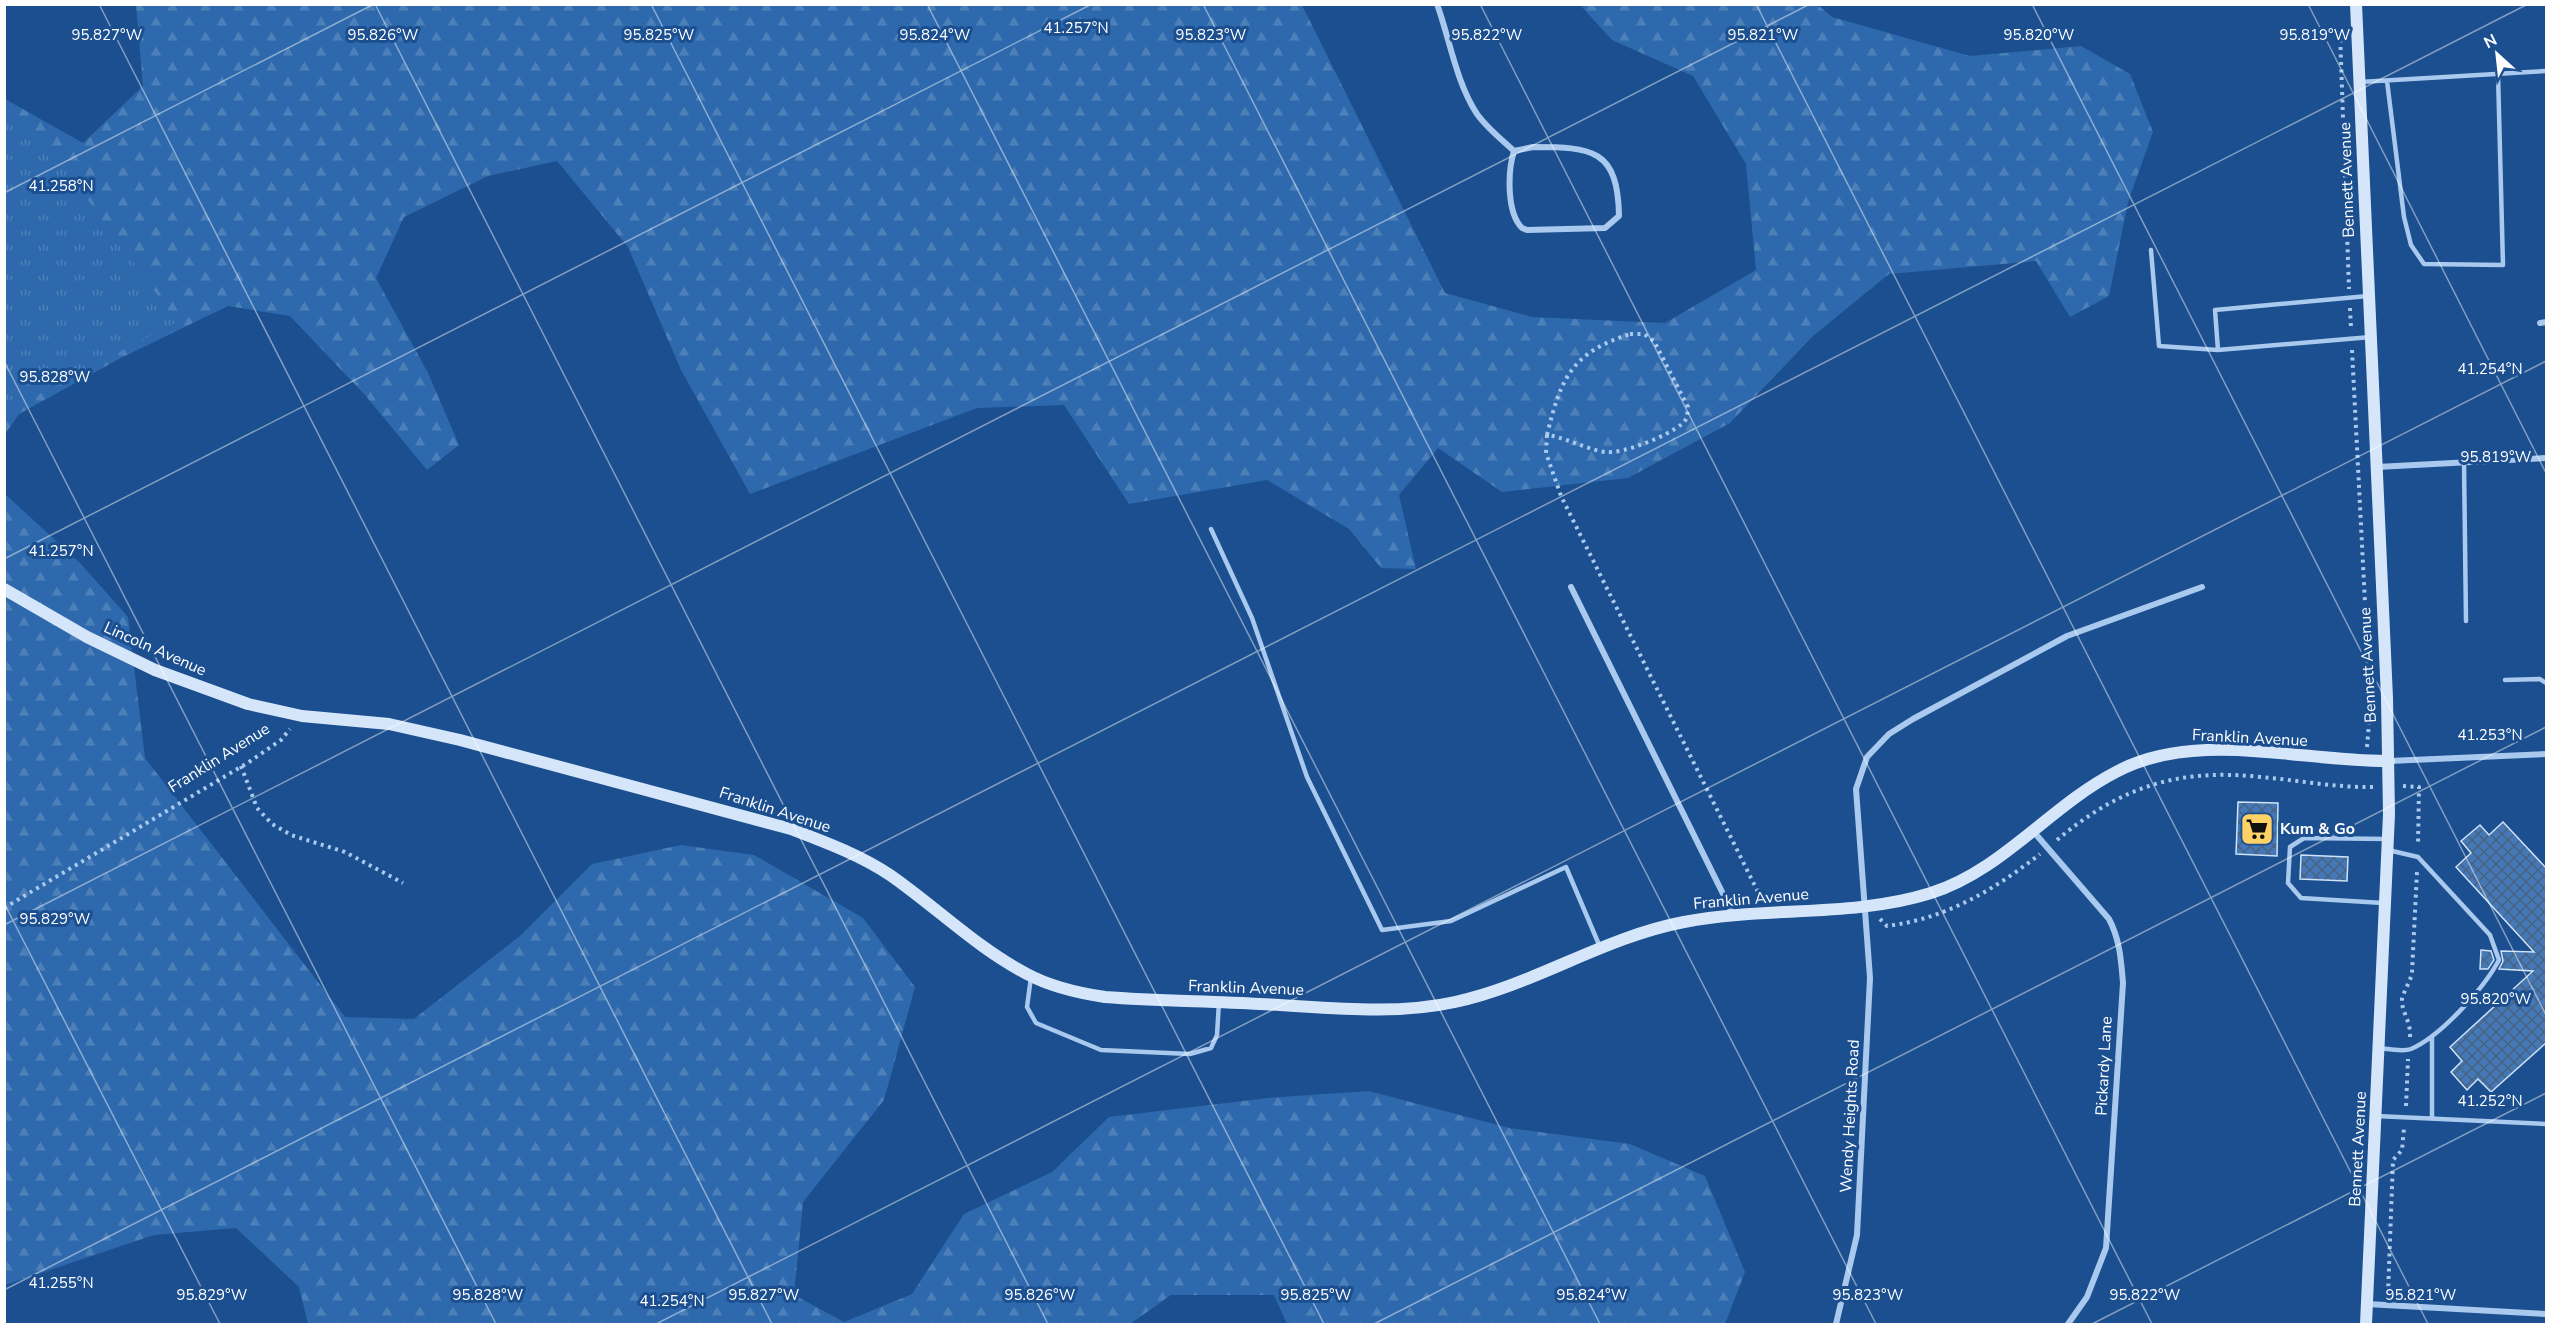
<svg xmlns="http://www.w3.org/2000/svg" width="2551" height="1329" viewBox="0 0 2551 1329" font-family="'Nunito Sans',sans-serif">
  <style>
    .forest { fill: url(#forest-firs) }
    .park { fill: url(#park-tufts) }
    .building { fill: url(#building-cross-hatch); stroke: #cfe3fa; stroke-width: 1.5 }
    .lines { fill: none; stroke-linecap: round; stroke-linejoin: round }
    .path { stroke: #a9c9ee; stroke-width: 4; stroke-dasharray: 3 4.5; stroke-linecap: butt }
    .lane { stroke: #a9c9ee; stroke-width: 4.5 }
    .street { stroke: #a9c9ee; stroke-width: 6 }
    .secondary { stroke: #d6e6fa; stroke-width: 12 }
    .ticks { fill: none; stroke: #fff; stroke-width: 1.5; stroke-opacity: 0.45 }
    .labels { text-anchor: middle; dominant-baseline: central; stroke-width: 6; stroke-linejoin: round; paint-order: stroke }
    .street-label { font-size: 16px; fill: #fff; stroke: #1b4f8f }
    .poi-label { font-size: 16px; font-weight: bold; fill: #fff; stroke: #1b4f8f; text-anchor: start }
    .ticks-label { font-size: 15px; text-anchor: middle; fill: #fff; stroke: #1b4f8f; stroke-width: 6; stroke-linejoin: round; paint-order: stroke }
  </style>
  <defs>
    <pattern id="forest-firs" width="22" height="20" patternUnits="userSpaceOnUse" patternTransform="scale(1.5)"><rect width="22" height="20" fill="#2e69ad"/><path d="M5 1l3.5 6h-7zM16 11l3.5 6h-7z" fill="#4d80b9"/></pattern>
    <pattern id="park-tufts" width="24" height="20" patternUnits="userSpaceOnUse" patternTransform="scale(1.5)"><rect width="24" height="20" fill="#2e69ad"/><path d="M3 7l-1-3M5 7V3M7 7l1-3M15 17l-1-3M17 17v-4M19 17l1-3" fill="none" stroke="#4d80b9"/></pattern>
    <pattern id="building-cross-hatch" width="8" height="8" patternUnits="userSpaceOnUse" patternTransform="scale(1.5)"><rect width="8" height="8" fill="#4478b7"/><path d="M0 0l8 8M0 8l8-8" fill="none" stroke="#486282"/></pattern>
  </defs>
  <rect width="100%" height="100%" fill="#1b4f8f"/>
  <path class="forest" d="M136,5H1302L1445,293L1532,317L1665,323L1756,270L1746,164L1693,76L1612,40L1580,5H1818L1832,17L1970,56L2081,46L2130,74L2153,132L2128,202L2109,296L2070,317L2036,261L1889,274L1813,336L1730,423L1628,478L1502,492L1438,448L1399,495L1416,569L1381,568L1349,529L1267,480L1129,504L1064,405L977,408L750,494L681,370L628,247L557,161L488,176L404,217L376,278L428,373L459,445L427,470L365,395L290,316L228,306L119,359L19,414L5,434V99L83,143L143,86Z
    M4,493L81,564L128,617L145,758L345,1017L414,1019L520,936L592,864L681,845L754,855L863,918L915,987L884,1100L803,1202L794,1295L844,1322L912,1294L964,1214L1052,1172L1109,1117L1268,1098L1369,1091L1509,1128L1630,1144L1705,1176L1745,1272L1725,1324H1287L1274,1295H1171L1130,1324H308L299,1287L236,1228L154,1235L5,1285Z"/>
  <path class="park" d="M5,120L39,133L177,322L5,412Z"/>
  <path class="building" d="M2238,802L2278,803L2277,856L2236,854Z
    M2503,822L2547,869V1042L2491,1092L2478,1079L2467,1090L2451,1072L2462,1061L2450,1047L2533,971L2499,969L2503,961L2501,951L2534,952L2456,867L2471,853L2461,841L2480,825L2489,835Z
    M2301,855L2348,857L2347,881L2300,879Z
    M2481,950L2491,951L2494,960L2488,969H2480Z"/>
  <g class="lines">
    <path class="path" d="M2340,32L2349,289
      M2350,308L2351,328
      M1630,334H1644L1654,341L1688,407C1687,414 1688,419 1682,424C1667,436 1624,454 1605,452C1585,449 1568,438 1547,435C1561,378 1571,353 1630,334Z
      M2352,350L2365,603
      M1547,435L1546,453L1561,496L1761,898
      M2367,747L2370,712
      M241,766L257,808L272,824L291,835L345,852L403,883
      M2403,786L2419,787L2418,846
      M2057,840C2120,787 2178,768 2260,777C2298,780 2336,788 2374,787
      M4,908L249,762L281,740L290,729
      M1880,919L1887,926C1945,919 1994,890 2040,854
      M2410,1037C2411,1020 2401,1012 2402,999C2404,990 2411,981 2412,972L2417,872
      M2406,1106L2408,1059
      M2388,1294L2393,1160L2402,1150L2404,1128"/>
    <path class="lane" d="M2387,81L2404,217L2411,245L2424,264L2503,265L2498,74
      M2360,82L2546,71
      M2151,250L2159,346L2218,350
      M2368,296L2215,310L2218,350L2371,337
      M2464,462L2466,621
      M1211,529L1252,618L1307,777L1382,930L1451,921L1566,867L1600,947
      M2505,680L2540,679L2546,683
      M2383,903L2301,898L2288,883L2290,847L2304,838L2388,839
      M1031,977L1027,1007L1036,1023L1101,1050L1190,1054L1211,1048L1217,1035L1219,1002
      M2432,1037V1119
      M2379,1048C2388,1049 2403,1052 2411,1049C2441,1036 2484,988 2499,960L2490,935L2418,857L2388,850
      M2376,1116L2546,1124"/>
    <path class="street" d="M1437,4C1450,40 1456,82 1477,114C1487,128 1501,139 1514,151
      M1533,147C1592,147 1618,149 1619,216L1605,228L1527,230L1522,228C1506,212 1508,170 1514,151Z
      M2540,323L2546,322
      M2377,467L2546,458
      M1571,587L1733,914
      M2389,761L2546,754
      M2033,831L2109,919C2120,940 2121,960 2123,983L2106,1248L2087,1297L2068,1324
      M2367,1304L2546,1314
      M1836,1324L1857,1235L1870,978L1856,789L1867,757L1889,734L1913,719L2067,636L2202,587"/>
    <path class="secondary" d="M2356,4L2387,698L2389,814L2366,1324
      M4,589L87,637L155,670L248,704L302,716L389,724L460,740L791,829C825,842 860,855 890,875C936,907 977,948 1027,974C1051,987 1078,993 1105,997C1157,1001 1208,1001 1260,1004C1324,1007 1392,1016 1455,1002C1534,985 1604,937 1684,922C1765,906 1851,918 1931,893C2003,870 2050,806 2116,772C2196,729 2302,762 2389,761"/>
  </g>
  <path class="ticks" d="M99,4L772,1324M375,4L1048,1324M651,4L1324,1324M927,4L1600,1324M1203,4L1876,1324M1480,4L2152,1324M1756,4L2428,1324M2032,4L2546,1015M2308,4L2546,473M4,193L374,4M4,361L496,1324M4,559L1092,4M4,903L220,1324M4,925L1810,4M4,1290L2528,4M656,1324L2546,361M1374,1324L2546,727M2092,1324L2546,1093"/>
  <defs>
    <symbol id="supermarket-square" viewBox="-11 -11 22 22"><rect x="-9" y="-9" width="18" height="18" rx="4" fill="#ffd166" stroke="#1b4f8f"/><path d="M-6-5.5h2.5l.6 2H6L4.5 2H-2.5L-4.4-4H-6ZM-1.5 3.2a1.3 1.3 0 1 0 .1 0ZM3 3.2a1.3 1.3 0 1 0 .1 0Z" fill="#111"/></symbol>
  </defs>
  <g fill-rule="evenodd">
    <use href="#supermarket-square" x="2238" y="810" width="38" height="38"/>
  </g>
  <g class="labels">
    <g class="street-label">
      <text transform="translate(2347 180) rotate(-92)">Bennett Avenue</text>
      <text transform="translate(155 649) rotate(24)">Lincoln Avenue</text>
      <text transform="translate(2368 665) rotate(-93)">Bennett Avenue</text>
      <text transform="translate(2250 738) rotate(3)">Franklin Avenue</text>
      <text transform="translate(219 758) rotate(-32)">Franklin Avenue</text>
      <text transform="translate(775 810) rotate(18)">Franklin Avenue</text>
      <text transform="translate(1751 899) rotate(-5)">Franklin Avenue</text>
      <text transform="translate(1246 988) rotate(2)">Franklin Avenue</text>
      <text transform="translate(2104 1066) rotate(-87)">Pickardy Lane</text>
      <text transform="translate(1850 1116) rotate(-87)">Wendy Heights Road</text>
      <text transform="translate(2358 1149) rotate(-87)">Bennett Avenue</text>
    </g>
    <g class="poi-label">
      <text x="2280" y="829">Kum &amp; Go</text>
    </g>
  </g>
  <g class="ticks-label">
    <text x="1076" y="33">41.257°N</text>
    <text x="107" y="40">95.827°W</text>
    <text x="383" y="40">95.826°W</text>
    <text x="659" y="40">95.825°W</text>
    <text x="935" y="40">95.824°W</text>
    <text x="1211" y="40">95.823°W</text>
    <text x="1487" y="40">95.822°W</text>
    <text x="1763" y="40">95.821°W</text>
    <text x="2039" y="40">95.820°W</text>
    <text x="2315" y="40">95.819°W</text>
    <text x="61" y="191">41.258°N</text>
    <text x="2490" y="374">41.254°N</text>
    <text x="55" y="382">95.828°W</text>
    <text x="2496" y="462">95.819°W</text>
    <text x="61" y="556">41.257°N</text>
    <text x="2490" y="740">41.253°N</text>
    <text x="55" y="924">95.829°W</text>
    <text x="2496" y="1004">95.820°W</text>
    <text x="2490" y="1106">41.252°N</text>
    <text x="61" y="1288">41.255°N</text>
    <text x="212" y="1300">95.829°W</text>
    <text x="488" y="1300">95.828°W</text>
    <text x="764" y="1300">95.827°W</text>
    <text x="1040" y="1300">95.826°W</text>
    <text x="1316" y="1300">95.825°W</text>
    <text x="1592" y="1300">95.824°W</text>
    <text x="1868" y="1300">95.823°W</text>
    <text x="2145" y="1300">95.822°W</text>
    <text x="2421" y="1300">95.821°W</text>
    <text x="672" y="1306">41.254°N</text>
  </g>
  <rect width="2551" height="1329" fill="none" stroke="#ffffff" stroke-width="12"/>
  <g transform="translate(2497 54) rotate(333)" stroke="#1b4f8f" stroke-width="4.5" paint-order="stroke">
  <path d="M0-4.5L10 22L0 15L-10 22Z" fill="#ffffff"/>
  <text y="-9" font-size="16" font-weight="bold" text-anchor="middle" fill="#ffffff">N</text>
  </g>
</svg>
